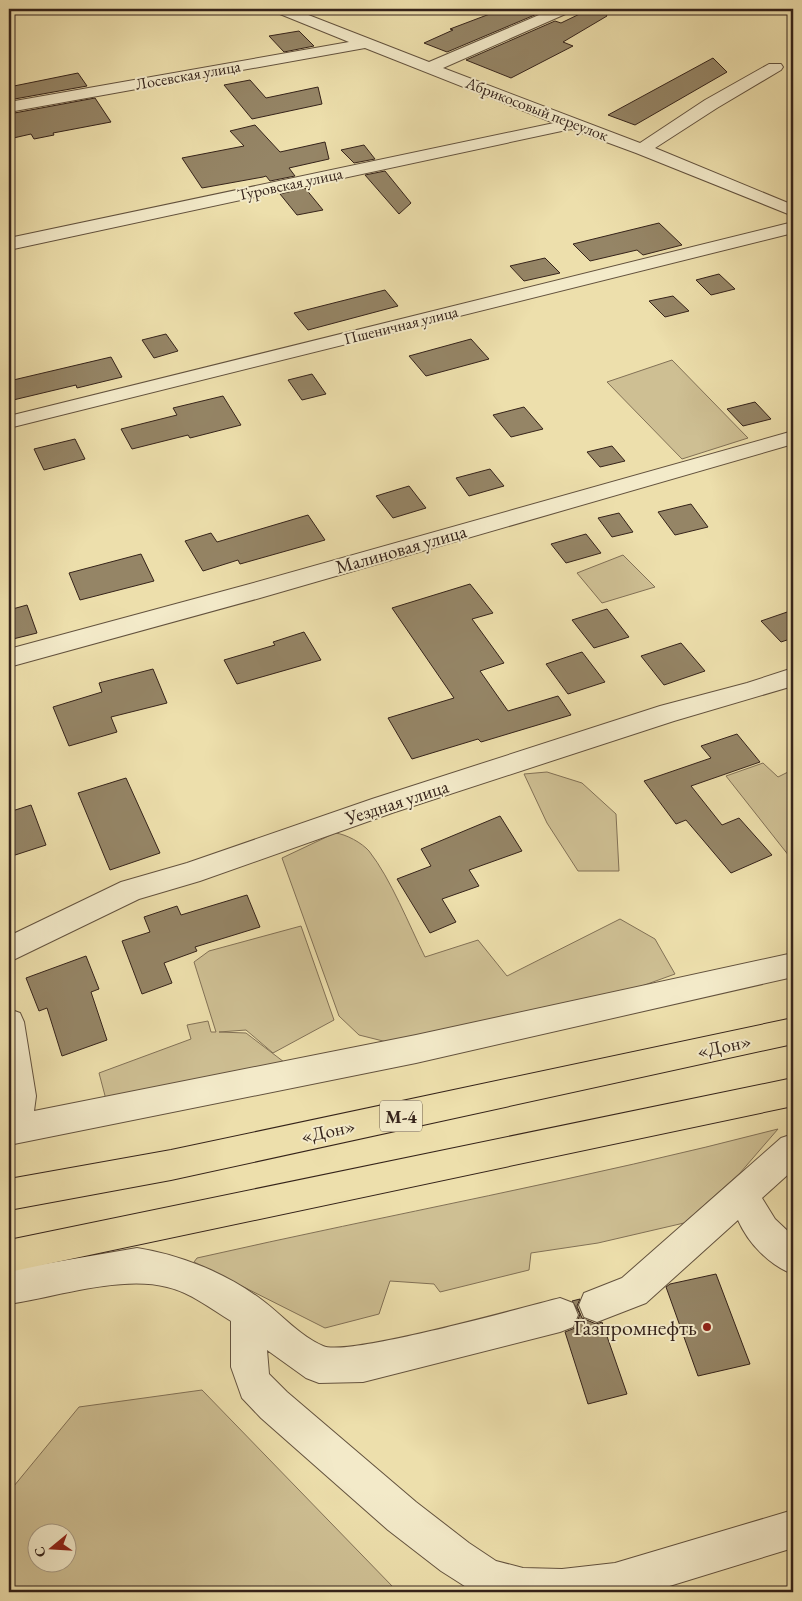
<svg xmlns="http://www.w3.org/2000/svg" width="802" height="1601" viewBox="0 0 802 1601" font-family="'EB Garamond',serif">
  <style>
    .green { fill: #cebf93; stroke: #827156; fill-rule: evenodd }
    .building { fill: #958566; stroke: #35231a }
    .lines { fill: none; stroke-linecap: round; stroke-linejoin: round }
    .minor-casing { stroke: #63523e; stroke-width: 2 }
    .highway-casing { stroke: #35231a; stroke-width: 2 }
    .minor { fill: #f3eac9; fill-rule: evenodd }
    .highway { fill: #eddfac; fill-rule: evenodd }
    .poi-dot { fill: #8f2418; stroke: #f3eac9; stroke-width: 2 }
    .labels { text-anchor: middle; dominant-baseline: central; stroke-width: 4; stroke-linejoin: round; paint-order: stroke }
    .far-street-label { font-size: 16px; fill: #35231a; stroke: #f3eac9 }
    .shield { fill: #f3eac9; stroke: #6e5f4e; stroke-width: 1 }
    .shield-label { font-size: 18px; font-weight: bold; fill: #35231a }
    .street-label { font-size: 19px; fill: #35231a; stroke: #f3eac9 }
    .near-poi-label { font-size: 22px; fill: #35231a; stroke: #f3eac9; text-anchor: end }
  </style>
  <rect width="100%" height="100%" fill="#eddfac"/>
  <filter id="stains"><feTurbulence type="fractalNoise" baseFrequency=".004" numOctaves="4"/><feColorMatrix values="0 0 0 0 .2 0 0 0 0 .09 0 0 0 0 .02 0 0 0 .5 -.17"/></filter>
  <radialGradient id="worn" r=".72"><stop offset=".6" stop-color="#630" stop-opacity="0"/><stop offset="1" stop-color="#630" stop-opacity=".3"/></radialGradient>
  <path class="green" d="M672,360L748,438L682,459L607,382Z
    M623,555L655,587L602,603L577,573Z
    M763,763L778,777L792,770L793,772V861L726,776Z
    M547,772L582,783L616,814L619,871H578L547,823L524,774Z
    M335,833C346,834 362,843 369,851C391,879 409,925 425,957L478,940L507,976L620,919L655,939L675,974L606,999L391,1043L359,1035L339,1016L282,858Z
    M301,926L334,1020L273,1053L246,1030L219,1032L246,1033L284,1062L108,1107L99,1073L191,1039L187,1025L208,1021L211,1032H216L194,962L209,951Z
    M778,1129L740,1173L684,1223L598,1243L531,1253L529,1270L440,1292L434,1284L390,1281L379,1314L325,1328L194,1262L197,1258C391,1214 586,1179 778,1129Z
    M202,1390L393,1587L387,1592H9V1492L79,1407ZM38,1534H68V1564H38Z"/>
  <path class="building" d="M503,9H522L537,14L447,52L424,43L453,30L450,29Z
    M590,9H603L607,16L563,42L573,46L511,78L466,60L555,21L561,23Z
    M299,31L314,46L284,52L269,36Z
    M713,58L727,72L635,125L608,115Z
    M78,73L87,86L9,100V87Z
    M250,80L266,98L318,87L322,104L252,119L224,85Z
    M95,98L111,122L53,133L54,135L34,139L31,134L9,139V114Z
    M255,125L280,152L325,142L329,159L289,168L295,176L270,181L266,176L263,177L202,188L182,158L244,146L230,131Z
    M364,145L375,159L354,163L341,150Z
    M385,171L411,203L399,214L365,175Z
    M305,188L323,210L297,215L280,194Z
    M659,223L682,245L643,255L637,250L590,261L573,244Z
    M545,258L560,273L524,281L510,266Z
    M719,274L735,289L711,295L696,280Z
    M385,290L398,306L308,330L294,313Z
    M673,296L689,311L665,317L649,301Z
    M166,334L178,351L154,358L142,340Z
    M471,339L489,359L426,376L409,356Z
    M111,357L122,377L77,388L76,385L9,401V381Z
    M312,374L326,394L302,400L288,380Z
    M223,396L241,425L190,438L188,435L132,449L121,429L177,415L173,408Z
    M755,402L771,419L743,426L727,409Z
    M524,407L543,429L511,437L493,415Z
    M75,439L85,459L44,470L34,449Z
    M612,446L625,461L600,467L587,452Z
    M490,469L504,486L469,496L456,478Z
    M409,486L426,508L393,518L376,496Z
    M691,504L708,527L675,535L658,512Z
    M619,513L633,532L612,537L598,518Z
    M308,515L325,540L240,564L238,560L203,571L185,541L211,533L217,542Z
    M586,534L601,553L566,563L551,544Z
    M141,554L154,581L80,600L69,573Z
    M470,584L493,613L472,619L504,663L480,671L508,711L558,696L571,715L481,742L478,739L412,759L388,718L454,698L392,608Z
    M27,605L37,633L9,640V610Z
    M607,609L629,637L594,648L572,620Z
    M793,610V638L781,642L761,621Z
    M304,632L321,660L237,684L224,660L275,645L273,642Z
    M681,643L705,671L664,685L641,656Z
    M582,652L605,682L568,694L546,664Z
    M153,669L167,703L111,717L117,732L69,746L53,707L102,692L99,683Z
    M737,734L760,762L691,786L722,825L739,818L772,855L731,873L686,820L676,824L644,781L711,758L701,746Z
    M126,778L160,853L110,870L78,793Z
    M31,805L46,845L9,857V812Z
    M500,816L522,851L469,870L479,886L442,899L456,922L430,933L397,879L431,866L421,849Z
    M247,895L260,927L195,947L197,951L164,963L172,983L142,994L122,941L150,932L144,917L177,906L181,915Z
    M86,956L99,989L91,992L107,1040L62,1056L47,1008L39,1011L26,978Z
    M716,1274L750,1364L698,1376L666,1287L670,1284Z
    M580,1299L577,1306L582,1318L596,1324L602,1322L627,1394L588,1404L565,1332L575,1328L580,1314L572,1301Z"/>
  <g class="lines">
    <defs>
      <path id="minor" d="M273,9H293L429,62L553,9H572L570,12L443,68L640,143L705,100L769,64H781L783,67L781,70L717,108L655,148L793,205V216L636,153L571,129L9,250V238L554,123L365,48L9,112V102L349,42L275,12Z
        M793,222V233L9,428V416Z
        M793,431V444L260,598L9,667V649L246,585Z
        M793,668V686L674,721L392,813L200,881L139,899L9,962V936L121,882L187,863L372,799L660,706L747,683Z
        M793,953V977L416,1063L9,1145V1009L20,1013L24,1022L36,1096L34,1111L416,1035Z
        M793,1134V1170L762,1198L775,1219L793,1236V1274C770,1266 748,1243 738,1220L646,1303L597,1322L584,1317L579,1305L584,1293L622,1278L781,1138Z
        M137,1248C181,1255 226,1273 262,1300C282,1315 300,1336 323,1346C347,1357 524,1307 560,1298L573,1303L578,1315L573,1327L560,1332L363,1382L319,1383L306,1378L267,1350L269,1374L287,1392L416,1502L469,1543L496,1561L523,1568L562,1569L615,1563L793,1510V1548L650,1592H474L441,1571L388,1530L261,1418L242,1398L231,1367V1321C211,1309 190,1292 167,1287C121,1275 56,1297 9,1304V1270Z"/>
      <path id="highway" d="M793,1018V1044L171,1180L9,1210V1179L171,1150Z
        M793,1078V1106L9,1272V1240Z"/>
    </defs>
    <use href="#minor" class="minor-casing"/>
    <use href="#highway" class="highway-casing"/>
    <use href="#minor" class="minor"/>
    <use href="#highway" class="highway"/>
  </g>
  <circle class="poi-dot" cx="707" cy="1327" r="5"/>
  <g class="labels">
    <g class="far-street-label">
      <text transform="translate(188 75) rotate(-10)">Лосевская улица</text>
      <text transform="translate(537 109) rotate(21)">Абрикосовый переулок</text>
      <text transform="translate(290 184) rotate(-12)">Туровская улица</text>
      <text transform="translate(401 325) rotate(-14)">Пшеничная улица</text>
    </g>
    <rect class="shield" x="380" y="1100.5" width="42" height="31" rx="4"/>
    <g class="shield-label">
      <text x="401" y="1116">М-4</text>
    </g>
    <g class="street-label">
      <text transform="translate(401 549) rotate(-16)">Малиновая улица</text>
      <text transform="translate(397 802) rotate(-18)">Уездная улица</text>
      <text transform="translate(724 1046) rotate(-12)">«Дон»</text>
      <text transform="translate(328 1131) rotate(-12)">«Дон»</text>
    </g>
    <g class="near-poi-label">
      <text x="697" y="1327">Газпромнефть</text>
    </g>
  </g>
  <rect width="802" height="1601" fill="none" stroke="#eddfac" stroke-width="30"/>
  <rect x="10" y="10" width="782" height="1581" fill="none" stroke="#35231a" stroke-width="2.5"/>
  <rect x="15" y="15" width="772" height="1571" fill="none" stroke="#35231a"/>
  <g transform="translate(52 1548) rotate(252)"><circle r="24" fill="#f3eac9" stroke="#a79a83"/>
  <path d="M0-4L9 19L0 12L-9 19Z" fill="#8f2418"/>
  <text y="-8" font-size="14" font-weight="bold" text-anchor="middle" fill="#35231a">С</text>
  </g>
  <rect width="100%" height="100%" filter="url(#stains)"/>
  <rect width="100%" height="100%" fill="url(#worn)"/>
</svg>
